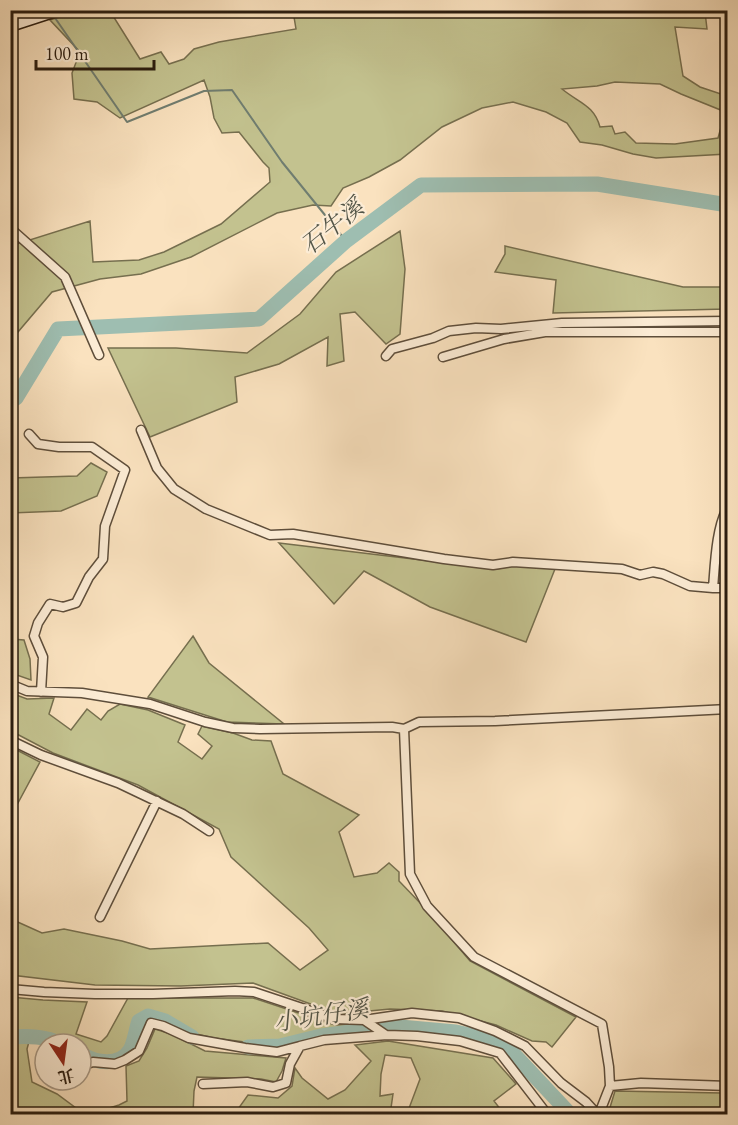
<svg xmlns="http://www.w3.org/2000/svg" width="738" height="1125" viewBox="0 0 738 1125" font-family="'EB Garamond','Noto Serif TC',serif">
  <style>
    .green { fill: #c3c28f; stroke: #766f4f; stroke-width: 1.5; fill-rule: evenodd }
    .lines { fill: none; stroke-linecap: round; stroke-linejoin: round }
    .stream { stroke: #707d70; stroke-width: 2 }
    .river { stroke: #9ebeb1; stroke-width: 15 }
    .minor-casing { stroke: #5e4e3b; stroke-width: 11 }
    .secondary-casing { stroke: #2a1c0f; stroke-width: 15 }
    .minor { stroke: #fcecd5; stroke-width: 8 }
    .secondary { stroke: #fcecd5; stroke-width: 12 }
    .labels { text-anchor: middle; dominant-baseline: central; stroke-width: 4.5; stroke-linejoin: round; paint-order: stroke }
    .water-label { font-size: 24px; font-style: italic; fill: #535548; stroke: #fcecd5 }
  </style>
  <rect width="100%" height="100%" fill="#fae2bf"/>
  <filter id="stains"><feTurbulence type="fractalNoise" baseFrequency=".00333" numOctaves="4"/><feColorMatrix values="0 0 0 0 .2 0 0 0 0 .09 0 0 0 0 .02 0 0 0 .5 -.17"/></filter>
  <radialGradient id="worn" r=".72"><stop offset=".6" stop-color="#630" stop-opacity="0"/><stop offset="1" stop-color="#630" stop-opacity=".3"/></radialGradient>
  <path class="green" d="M78,11H110L140,59L161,52L169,64L184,59L194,49L219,42L296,29L293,11H713L705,12L707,29L675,27L683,76L700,87L727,96V115L723,111L681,94L660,84L615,82L597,86L562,89C579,103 594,105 600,127L612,126L615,134L625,132L636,143L675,144L718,138L722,124L727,123V154L656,158L633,154L602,145L580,142L567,123L546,112L513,102L482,108L442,127L400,160L369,177L343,188L331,206L313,205L277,213L191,257L141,274L100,279L52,292L18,332L11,346V242L14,245L90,221L93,262L139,260L164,252L221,224L270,182L269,168L263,162L239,132L222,133L214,118L210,97L204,80L120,118L97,102L74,99L72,73L80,52L50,20Z
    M400,231L405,269L400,334L386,344L355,312L340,314L344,361L327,366L328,337L279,364L235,377L237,402L150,437L108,348H176L247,353L300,314L336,272Z
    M505,246L683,287H727V309L553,313L556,280L495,272L505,254Z
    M91,463L107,472L97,496L61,511L11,513V478L77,476Z
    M279,543L497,569L517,565L555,569L526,642L430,607L364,571L334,604Z
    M193,636L209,663L284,724L227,722L148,697Z
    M11,639L24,640L30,659L31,680L11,673Z
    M11,693L27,699L54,698L49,714L71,730L87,709L101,720L108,711L120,704L148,710L185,725L178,742L202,759L212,746L198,734L202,726L233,733L252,740L271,741L283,774L359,815L339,832L354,877L377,873L389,863L399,872V881L424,907L470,961L576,1017L552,1047L546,1042L532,1041L496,1025L442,1011L390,1009L338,1014L253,983L181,986L95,985L11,975V919L42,933L64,929L122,941L150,949L268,943L300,970L328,950L309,928L231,857L219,829L138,785L53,753L11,731Z
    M11,747L40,762L11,816Z
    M10,997L43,1000L87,1002L76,1034L101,1042L107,1036L128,998H253L335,1025L361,1024L363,1031L318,1037L275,1046L214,1038L192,1033L167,1023L154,1015L146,1017L131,1049L123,1055L113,1057L94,1055L81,1046V1044L75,1041V1040L74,1041L59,1037L31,1034L27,1049L32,1082L57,1094L84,1114H11Z
    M155,1029L171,1034L205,1051L286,1058L282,1071L276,1082L261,1079L197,1077L194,1091L193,1114H90L119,1105L127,1101L126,1066L139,1061L147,1048Z
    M388,1041L493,1058L516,1084L494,1101L504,1114H244L238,1109L248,1095L278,1098L292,1086L295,1068L302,1078L328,1099L345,1090L371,1061L355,1045ZM385,1055L411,1058L420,1079L408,1111L391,1108L393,1094L380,1096L381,1074Z
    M615,1091L722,1093V1110L727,1111V1114H710L704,1112L685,1114H608Z"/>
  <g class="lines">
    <path class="stream" d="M53,15L127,122L204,91L232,90L282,162L346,241"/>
    <path class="river" d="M10,401L16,398L58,329L259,319L346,241L421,185L597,184L728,205
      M10,1037C30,1036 44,1036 62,1044
      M248,1047L280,1046L321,1036L379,1028L400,1027L456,1032L491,1040L512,1052L570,1114
      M81,1054C96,1063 119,1067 130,1050C134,1044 136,1029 139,1021L148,1016L165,1021L192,1037"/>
    <defs>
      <path id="minor" d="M10,228L65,277L99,355
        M386,356L392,349L433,338L449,331L476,328L501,329L562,323L728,321
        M443,357L504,339L545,332H728
        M141,430L157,468L174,489L206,509L270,535L293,534L444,559L493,565L513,562L622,569L640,575L653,572L663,574L690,586L713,588H728
        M29,434L38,444L59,447H92L125,470L105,526L103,559L89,577L76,603L63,607L50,604L38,623L34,636L43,657L41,692
        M713,588C715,565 716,527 728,507
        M10,684L27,691L82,693L150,704L205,722L233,728L260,729L392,727L404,729L419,722L495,721L728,709
        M404,729L410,874L427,906L474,957L602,1024L609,1067L610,1086L599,1114
        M10,740L41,755L118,783L183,814L209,831
        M100,917L157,801
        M10,989L44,992L95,994H153L235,991L254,992L335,1019L364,1020L412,1013L459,1018L495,1031L525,1046L561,1083L586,1102L597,1114
        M364,1020L386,1035
        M81,1066L93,1062L115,1064L125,1060L139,1051L151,1023L163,1026L189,1038L245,1048L277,1052L300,1046
        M203,1084L247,1082L273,1087L286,1083L290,1064L300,1046L324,1040L387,1035L417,1036L460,1041L500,1053L547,1114
        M610,1086L641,1083L728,1086"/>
      <path id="secondary" d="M10,25L56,10"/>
    </defs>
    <use href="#minor" class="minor-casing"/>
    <use href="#secondary" class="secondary-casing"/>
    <use href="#minor" class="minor"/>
    <use href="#secondary" class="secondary"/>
  </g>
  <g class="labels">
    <g class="water-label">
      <text transform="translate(332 226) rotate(-39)">石牛溪</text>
      <text transform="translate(321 1015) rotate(-9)">小坑仔溪</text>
    </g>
  </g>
  <rect width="738" height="1125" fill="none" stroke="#fae2bf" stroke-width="36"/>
  <rect x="12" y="12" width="714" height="1101" fill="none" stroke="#2a1c0f" stroke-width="3"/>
  <rect x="18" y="18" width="702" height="1089" fill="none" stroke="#2a1c0f" stroke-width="1.5"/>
  <g transform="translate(63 1062) rotate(167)"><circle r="28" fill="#fcecd5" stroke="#a89986" stroke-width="1.5"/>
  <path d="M0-4.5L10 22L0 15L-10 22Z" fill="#8f2418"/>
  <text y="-9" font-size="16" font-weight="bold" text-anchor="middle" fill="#2a1c0f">北</text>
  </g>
  <path d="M36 60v9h118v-9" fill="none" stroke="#2a1c0f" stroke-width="3"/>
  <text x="45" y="60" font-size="18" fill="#2a1c0f" stroke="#fcecd5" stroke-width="4.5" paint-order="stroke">100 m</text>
  <rect width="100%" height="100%" filter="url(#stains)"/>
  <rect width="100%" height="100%" fill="url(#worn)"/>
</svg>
